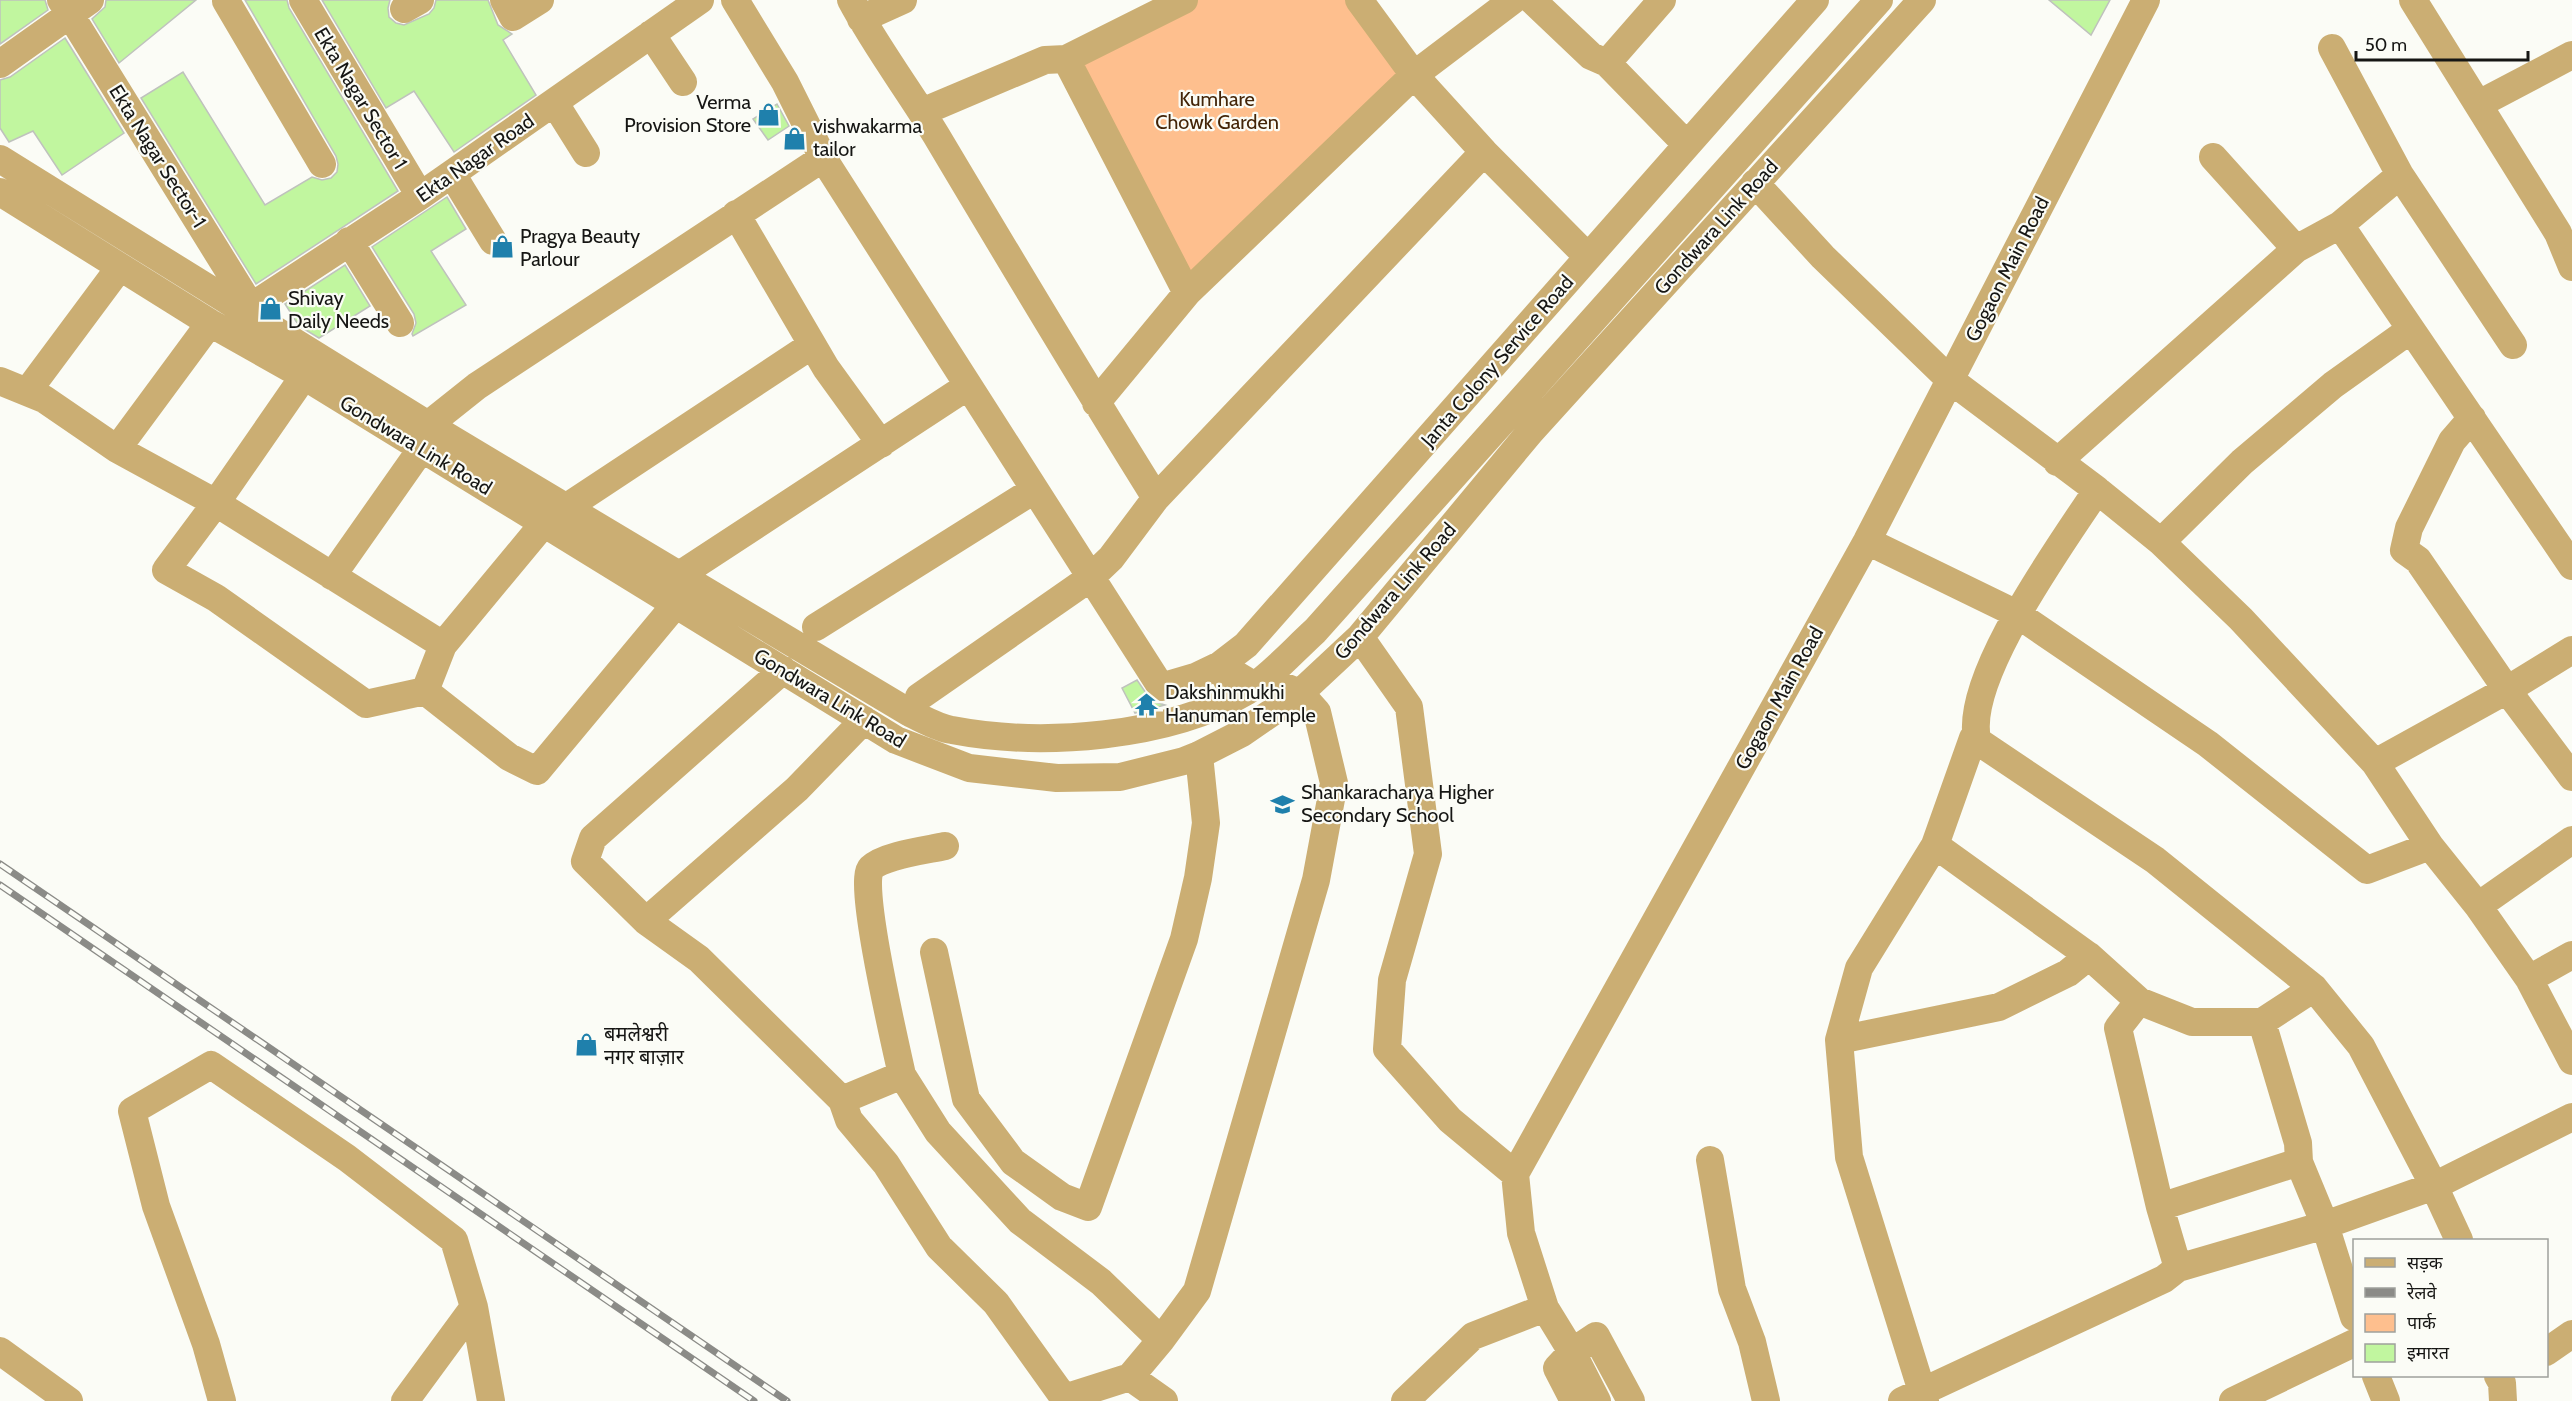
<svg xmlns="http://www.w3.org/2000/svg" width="2572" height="1401" viewBox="0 0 2572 1401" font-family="Cabin,'Noto Sans Devanagari',sans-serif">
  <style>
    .green { fill: #febf8e }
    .building { fill: #c1f69f; stroke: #bfc2bd; stroke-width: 1.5 }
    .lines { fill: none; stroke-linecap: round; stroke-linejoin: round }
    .minor { stroke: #cbae73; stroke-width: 28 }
    .rail-casing { stroke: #8b8b87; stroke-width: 7 }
    .rail { stroke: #fbfcf6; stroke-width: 4.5; stroke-dasharray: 14; stroke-linecap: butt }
    .labels { text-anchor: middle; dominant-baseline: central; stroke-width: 4.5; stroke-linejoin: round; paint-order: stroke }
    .street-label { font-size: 20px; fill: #161614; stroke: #fbfcf6 }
    .park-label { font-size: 20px; fill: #442508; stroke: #fbfcf6 }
    .poi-label { font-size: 20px; fill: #161614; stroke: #fbfcf6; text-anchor: start }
  </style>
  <rect width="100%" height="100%" fill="#fbfcf6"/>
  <path class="green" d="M1184,0H1359L1414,75L1187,293L1066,59Z"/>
  <path class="building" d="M0,0H45L48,10L0,44Z
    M106,0H196L119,63L92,19L105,7Z
    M245,0H287L289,8L398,191L256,284L141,98L183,72L265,205L312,177L322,180L331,178L337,172L338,164L336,156Z
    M322,0H390L388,8L389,17L396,23L404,25L429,14L434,8L436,0H488L498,25L512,34L503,40L536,95L454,152L414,91L386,108Z
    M2049,0H2110L2091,35Z
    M65,38L124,133L62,175L33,131L9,142L0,128V80L10,77Z
    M777,104L789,126L768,140L753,119Z
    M447,197L466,229L431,251L466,305L413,336L412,334L416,323L414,314L372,247Z
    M345,265L370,306L319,338L299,326L285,304Z
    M1137,680L1148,696L1155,702L1165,705L1135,713L1122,688Z"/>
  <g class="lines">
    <path class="minor" d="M61,0L245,297
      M303,0L420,196
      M504,0L513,17L540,0
      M851,0C876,47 908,89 936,135C1008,256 1081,378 1156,498
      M1359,0L1414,75L1484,152L1588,257
      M1532,0L1591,56L1607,63L1687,145
      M2413,0L2558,233L2572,267
      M226,1L322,164
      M404,9L420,0
      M861,19L903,0
      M651,34L683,82
      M2332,48L2400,175L2513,345
      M1066,59L1187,293
      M1607,63L1662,0
      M0,64L90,0
      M554,102L586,153
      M2479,104L2572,55
      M922,112L1045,60L1066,59L1184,0
      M2213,157L2296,249
      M0,159L428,425L910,713C923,719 938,728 952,730C1041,747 1168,738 1247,691C1270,677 1294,650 1315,631L1879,0
      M452,174L493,241
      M1755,183L1823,257L1949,379L2097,490L2161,542L2241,619L2375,763L2430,846L2478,906L2529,979L2572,1061
      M0,192L210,323L304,376L896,740L969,768L1057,778L1120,777L1184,761L1199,755L1242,733L1300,693L1360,637L1531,431L1922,0
      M736,214L826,368L881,444
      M2340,225L2572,566
      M349,241L400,323
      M246,310L420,196L700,0
      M304,376L216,503L443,645
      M0,381L44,399L117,449L216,503L166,570L216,598L366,704L425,691
      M27,392L120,267
      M1096,403L1187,293L1414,75L1513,0
      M2472,418L2452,441L2409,528L2404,550L2418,560L2507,690L2572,777
      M428,425L477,386L823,158
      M117,449L210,323
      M2057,462L2296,249L2340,225L2400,175
      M1867,541L2017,614L2208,744L2367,870L2430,846
      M2161,542L2242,462L2333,385L2410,330
      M332,576L422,448
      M678,576L968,386
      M816,627L1034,490
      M1360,637L1409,707L1428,854L1392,980L1387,1049L1450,1120L1515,1174
      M783,670L593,838L585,861L646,921L797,789L864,720
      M1227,680L1220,665L1246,645L1815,0
      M425,691L443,645L540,528L564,509L812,345
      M425,691L509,757L537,771L676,604
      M919,697L1090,578L1111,558L1156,498L1484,152
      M1973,738L2155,860L2314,988L2361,1046L2434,1186L2459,1240
      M2375,763L2507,690L2572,650
      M1935,845L2089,956L2139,1001L2192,1022H2262L2314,988
      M2478,906L2572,840
      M646,921L699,959L842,1100L849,1120L886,1164L939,1247L996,1303L1064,1398L1130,1377L1161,1340L1197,1291L1316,880L1334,783L1317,712L1300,693L1270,681L1255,686L1220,665L1195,677L1161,687L823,158L785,82L735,0
      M934,952L966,1099L1013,1162L1062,1197L1088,1207L1184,939L1198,878L1206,823L1199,755
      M2529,979L2572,955
      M2139,1001L2118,1028L2160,1207
      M2262,1022L2298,1143L2299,1162L2325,1225L2354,1317
      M1839,1040L1999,1007L2068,973L2089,956
      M902,1075L938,1132L1020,1221L1101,1282L1161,1340
      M842,1100L902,1075C896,1047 857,882 871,868C884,855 927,850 945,846
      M1710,1160L1732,1289L1752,1342L1766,1401
      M2178,1268L2160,1207L2299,1162
      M474,1307L491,1401
      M0,1351L69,1401
      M2546,1352L2572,1334
      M2376,1376L2386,1401
      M2498,1376L2502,1383L2503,1401
      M1130,1377L1164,1401
      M222,1401L206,1344L156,1206L132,1111L211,1065L347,1158L454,1240L474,1307L405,1401
      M1405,1401L1473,1336L1545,1308
      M1574,1401L1557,1368L1572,1352L1596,1336L1631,1401
      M1597,1401L1572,1352L1545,1308L1521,1233L1515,1174L1867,541L2146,0
      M1902,1401L2164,1279L2178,1268L2325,1225L2434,1186L2572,1117
      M1925,1401L1849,1157L1839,1040L1859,968L1935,845L1973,738L1977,739C1964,677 2062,544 2097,490
      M2233,1401L2354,1343"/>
    <defs>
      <path id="rail" d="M0,864L787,1401
        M0,885L754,1401"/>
    </defs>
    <use href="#rail" class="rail-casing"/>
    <use href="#rail" class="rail"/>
  </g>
  <defs>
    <symbol id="shop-bare" viewBox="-9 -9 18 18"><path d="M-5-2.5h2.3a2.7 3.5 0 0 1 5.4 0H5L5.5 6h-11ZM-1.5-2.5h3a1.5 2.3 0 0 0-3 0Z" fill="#1f80ac" stroke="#fbfcf6" stroke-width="2.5" paint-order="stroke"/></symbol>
    <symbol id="temple-bare" viewBox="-9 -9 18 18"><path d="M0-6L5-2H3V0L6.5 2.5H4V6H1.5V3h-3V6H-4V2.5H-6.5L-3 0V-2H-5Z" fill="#1f80ac" stroke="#fbfcf6" stroke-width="2.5" paint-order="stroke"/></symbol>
    <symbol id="school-bare" viewBox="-9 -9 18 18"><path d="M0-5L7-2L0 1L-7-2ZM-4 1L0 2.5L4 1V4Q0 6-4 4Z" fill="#1f80ac" stroke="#fbfcf6" stroke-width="2.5" paint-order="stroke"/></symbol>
  </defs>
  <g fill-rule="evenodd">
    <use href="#shop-bare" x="752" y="98" width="33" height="33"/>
    <use href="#shop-bare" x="778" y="122" width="33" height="33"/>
    <use href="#shop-bare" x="486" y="230" width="33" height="33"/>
    <use href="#shop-bare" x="254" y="292" width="33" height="33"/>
    <use href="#temple-bare" x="1130" y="688" width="33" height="33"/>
    <use href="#school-bare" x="1266" y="788" width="33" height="33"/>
    <use href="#shop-bare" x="570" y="1028" width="33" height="33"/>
  </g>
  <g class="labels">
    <g class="street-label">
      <text transform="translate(361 98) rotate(59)">Ekta Nagar Sector 1</text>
      <text transform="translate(158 156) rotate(58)">Ekta Nagar Sector-1</text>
      <text transform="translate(475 158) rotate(-35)">Ekta Nagar Road</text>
      <text transform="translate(1716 227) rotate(-48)">Gondwara Link Road</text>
      <text transform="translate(2007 269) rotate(-63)">Gogaon Main Road</text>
      <text transform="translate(1497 361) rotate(-49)">Janta Colony Service Road</text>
      <text transform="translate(416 445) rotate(31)">Gondwara Link Road</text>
      <text transform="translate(1395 591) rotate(-49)">Gondwara Link Road</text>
      <text transform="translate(830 698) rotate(31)">Gondwara Link Road</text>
      <text transform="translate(1779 698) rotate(-61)">Gogaon Main Road</text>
    </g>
    <g class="park-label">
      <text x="1217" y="99">Kumhare<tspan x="1217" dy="23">Chowk Garden</tspan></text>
    </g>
    <g class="poi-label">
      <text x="751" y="102" text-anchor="end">Verma<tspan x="751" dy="23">Provision Store</tspan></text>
      <text x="813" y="126">vishwakarma<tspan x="813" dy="23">tailor</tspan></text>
      <text x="520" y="236">Pragya Beauty<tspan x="520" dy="23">Parlour</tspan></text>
      <text x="288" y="298">Shivay<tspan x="288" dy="23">Daily Needs</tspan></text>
      <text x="1165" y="692">Dakshinmukhi<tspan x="1165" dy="23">Hanuman Temple</tspan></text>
      <text x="1301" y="792">Shankaracharya Higher<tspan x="1301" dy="23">Secondary School</tspan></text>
      <text x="604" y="1034">बमलेश्वरी<tspan x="604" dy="23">नगर बाज़ार</tspan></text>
    </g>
  </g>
  <rect x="2353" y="1239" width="195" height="138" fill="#fbfcf6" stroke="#9fa09c" stroke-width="1.5"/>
  <rect x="2365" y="1258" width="30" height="9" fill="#cbae73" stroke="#9fa09c" stroke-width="1.5"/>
  <text x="2407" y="1269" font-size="18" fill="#161614">सड़क</text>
  <rect x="2365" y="1288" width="30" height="9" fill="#8b8b87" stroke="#9fa09c" stroke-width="1.5"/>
  <text x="2407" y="1299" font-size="18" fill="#161614">रेलवे</text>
  <rect x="2365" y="1314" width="30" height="18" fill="#febf8e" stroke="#9fa09c" stroke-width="1.5"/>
  <text x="2407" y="1329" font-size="18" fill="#161614">पार्क</text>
  <rect x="2365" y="1344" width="30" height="18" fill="#c1f69f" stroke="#9fa09c" stroke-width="1.5"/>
  <text x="2407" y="1359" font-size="18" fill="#161614">इमारत</text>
  <path d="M2356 51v9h172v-9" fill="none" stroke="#161614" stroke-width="3"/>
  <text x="2365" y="51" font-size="18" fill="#161614" stroke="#fbfcf6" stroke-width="4.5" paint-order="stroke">50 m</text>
</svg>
